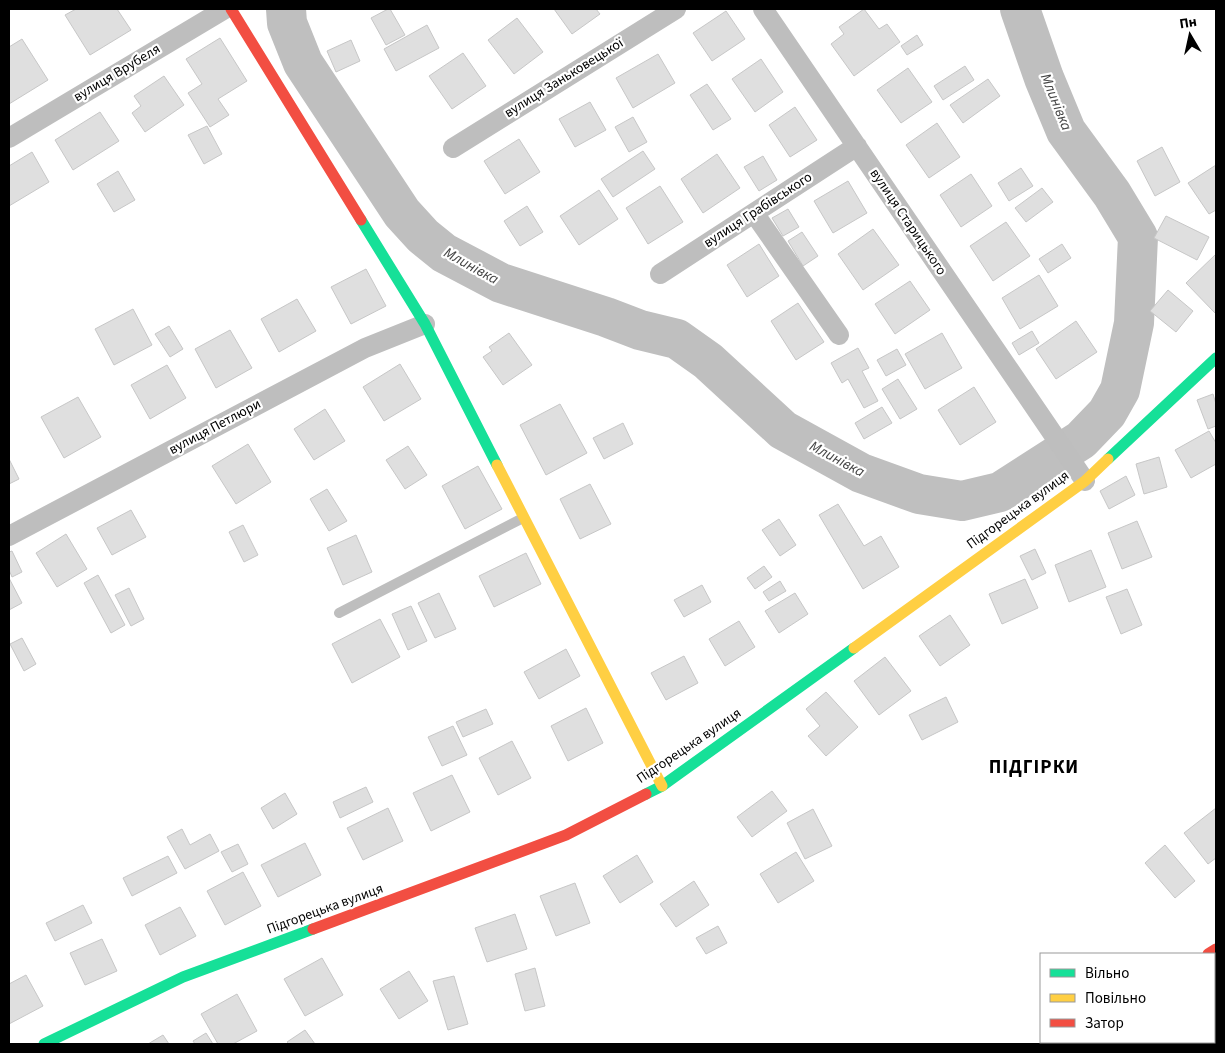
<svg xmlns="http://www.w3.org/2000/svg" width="1225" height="1053" viewBox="0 0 1225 1053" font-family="'Source Sans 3',sans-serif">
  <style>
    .green { fill: #ececec }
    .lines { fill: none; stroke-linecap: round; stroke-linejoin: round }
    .river { stroke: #bfbfbf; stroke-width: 40 }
    .building { fill: #dfdfdf; stroke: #c7c7c7 }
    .path { stroke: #b9b9b9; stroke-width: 3; stroke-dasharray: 1 2.5; stroke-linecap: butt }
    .lane { stroke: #bebebe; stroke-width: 10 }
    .street { stroke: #bebebe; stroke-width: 20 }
    .fast { stroke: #16e098; stroke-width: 11 }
    .slow { stroke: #ffcf43; stroke-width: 11 }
    .jam { stroke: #f24e42; stroke-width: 11 }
    .labels { text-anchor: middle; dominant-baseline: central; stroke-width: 4.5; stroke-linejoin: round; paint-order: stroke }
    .street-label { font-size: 14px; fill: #000; stroke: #fff }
    .water-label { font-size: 15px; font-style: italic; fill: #444; stroke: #fff }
    .district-label { font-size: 19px; font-weight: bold; letter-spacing: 1px; fill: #000; stroke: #fff }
  </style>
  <rect width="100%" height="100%" fill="#fff"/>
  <path class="green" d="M1216,974V1044H1143L1141,1042H1214V975Z"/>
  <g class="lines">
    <path class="river" d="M286,9L287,23L303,63L402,213L423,236L444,253L501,283L606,317L640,330L677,339L708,361L783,430L861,473L919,494L962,501L1000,492L1081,440L1107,413L1120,390L1134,323L1138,237L1112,194L1066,131L1044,78L1020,9"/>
  </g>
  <path class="building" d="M76,9H117L131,30L90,55L65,15Z
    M388,9H390L405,35L386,45L371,18Z
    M554,9H596L600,14L572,34Z
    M864,9L879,29L887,24L900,42L854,76L831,44L844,34L839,27Z
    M726,11L745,39L712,61L693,33Z
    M517,18L543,52L514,74L488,40Z
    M427,25L439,48L396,71L384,49Z
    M917,35L923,45L907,55L901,46Z
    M220,38L247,81L218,99L229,115L210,127L188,93L202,84L186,59Z
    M22,39L48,80L9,104V47Z
    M351,40L360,61L336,72L327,51Z
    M463,53L486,86L452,109L429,76Z
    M658,54L675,83L633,108L616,78Z
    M761,59L783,92L755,112L732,79Z
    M965,66L974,80L943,100L934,86Z
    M908,68L932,102L901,123L877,90Z
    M164,76L184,105L145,132L132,113L141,106L134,96Z
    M988,79L1000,96L963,123L950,105Z
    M707,84L731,119L713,130L690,95Z
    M590,102L606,130L575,147L559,119Z
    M795,107L817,140L790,157L769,125Z
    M100,112L119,141L73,170L55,140Z
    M633,117L647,142L629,152L615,127Z
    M937,123L960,157L929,178L906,145Z
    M207,126L222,154L204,164L188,135Z
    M519,139L540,172L505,194L484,161Z
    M1162,147L1180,182L1155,196L1137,161Z
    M643,151L655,169L613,197L601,179Z
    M32,152L49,182L9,206V166Z
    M717,154L740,188L703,213L681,179Z
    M763,156L777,180L759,191L744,167Z
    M1216,165V210L1209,214L1188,183Z
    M1021,168L1033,186L1009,201L998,183Z
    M118,171L135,200L114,212L97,184Z
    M971,174L992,206L961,227L940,195Z
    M848,181L867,213L833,233L814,201Z
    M660,186L683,222L648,244L626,208Z
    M1042,188L1053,202L1026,222L1015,208Z
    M599,190L618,219L579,245L560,216Z
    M527,206L543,232L520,246L504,221Z
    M788,209L799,227L783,236L772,218Z
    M1166,216L1209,237L1197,260L1154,238Z
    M1006,222L1030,256L993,281L970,246Z
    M873,229L899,265L863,290L838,254Z
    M802,232L818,256L803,266L788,241Z
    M759,244L779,276L747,297L727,265Z
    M1062,244L1071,258L1048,273L1039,259Z
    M1216,254V312L1215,313L1186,283Z
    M366,269L386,306L351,324L331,287Z
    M1039,275L1058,306L1020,329L1002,298Z
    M910,281L930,310L895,334L875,304Z
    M1168,290L1193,311L1176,332L1150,311Z
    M297,299L316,331L279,352L261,319Z
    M798,303L824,342L796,360L771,321Z
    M133,309L152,345L114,365L95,329Z
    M1076,321L1097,352L1056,379L1036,349Z
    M169,326L183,349L170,357L155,334Z
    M230,330L252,368L216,388L195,349Z
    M1032,331L1039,343L1019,355L1012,343Z
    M509,333L532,365L503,385L483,357L492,351L489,347Z
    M942,333L962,368L925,389L905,354Z
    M858,348L869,368L862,371L878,401L864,408L848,379L842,383L831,363Z
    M897,349L906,365L886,376L877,360Z
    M400,364L421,399L384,421L363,387Z
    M167,365L186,398L150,419L131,385Z
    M898,379L917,409L900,419L882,389Z
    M974,387L996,422L960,445L938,410Z
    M1213,394L1216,404V426L1208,429L1197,400Z
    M78,397L101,437L64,458L41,417Z
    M560,404L587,453L546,475L520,425Z
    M882,407L892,423L864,439L855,423Z
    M325,409L345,441L314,460L294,429Z
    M623,423L633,444L604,459L593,438Z
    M1209,431L1216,443V464L1191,478L1175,450Z
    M248,444L271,482L236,504L212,466Z
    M408,446L427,475L405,489L386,460Z
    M1159,457L1167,487L1144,494L1136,464Z
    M9,459L19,479L9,484Z
    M478,466L502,509L465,529L442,486Z
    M1126,476L1135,495L1109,509L1100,491Z
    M590,484L611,524L580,539L560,499Z
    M327,489L347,521L329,531L310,499Z
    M838,504L864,546L881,536L899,567L863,589L819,515Z
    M131,510L146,537L112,555L97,528Z
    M779,519L796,545L780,556L762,530Z
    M1137,521L1152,557L1122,569L1108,533Z
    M243,525L258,555L244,562L229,532Z
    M66,534L87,569L57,587L36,553Z
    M356,535L372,572L343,585L327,548Z
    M1035,549L1046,573L1032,580L1020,556Z
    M1091,550L1106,587L1069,602L1055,565Z
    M12,551L22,572L12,577L9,570V552Z
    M526,553L541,584L494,607L479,576Z
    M764,566L772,577L755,589L747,578Z
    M98,575L125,625L111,633L84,583Z
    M9,578L22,603L9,610Z
    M1025,579L1038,608L1002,624L989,594Z
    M780,581L786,591L769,601L763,592Z
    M702,585L711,602L684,617L674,600Z
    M129,588L144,619L131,626L115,595Z
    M1127,589L1142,625L1121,634L1106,597Z
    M439,593L456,629L435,638L418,603Z
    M795,593L808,614L779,633L765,611Z
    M411,606L427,641L408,650L392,614Z
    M950,615L970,645L940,666L919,636Z
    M380,619L400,657L352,683L332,644Z
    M739,621L755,647L725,666L709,639Z
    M22,638L36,664L24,671L10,644Z
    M566,649L580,676L539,699L524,672Z
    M684,656L698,683L666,700L651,673Z
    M885,657L911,691L879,715L854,681Z
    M826,692L858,727L826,756L808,736L820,726L806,709Z
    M946,697L958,722L922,740L909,715Z
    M586,708L603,743L568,761L551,726Z
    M486,709L493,724L463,737L456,722Z
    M453,726L467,755L442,766L428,737Z
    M512,741L531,778L498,795L479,758Z
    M452,775L470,812L431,831L413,793Z
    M366,787L373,802L340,818L333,802Z
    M772,791L787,811L752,837L737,817Z
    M285,793L297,814L273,829L261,808Z
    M388,808L403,841L363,860L347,828Z
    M1216,808V858L1208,864L1184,833Z
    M813,809L832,846L805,859L787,823Z
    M182,829L190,845L210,834L219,851L185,869L167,837Z
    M305,843L321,875L278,897L261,865Z
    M238,844L248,864L232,872L221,852Z
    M1165,845L1195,881L1175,898L1145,863Z
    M796,852L814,881L778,903L760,874Z
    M637,855L653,882L620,903L603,876Z
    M168,856L177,873L132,896L123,878Z
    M243,872L261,906L225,925L207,891Z
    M694,881L709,905L676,927L660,904Z
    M575,883L590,923L556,936L540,896Z
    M83,905L92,923L55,941L46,923Z
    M180,907L196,936L160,955L145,925Z
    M515,914L527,949L487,962L475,928Z
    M718,926L727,943L706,954L696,938Z
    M102,939L117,971L85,985L70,953Z
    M322,958L343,995L305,1016L284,979Z
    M535,968L545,1006L525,1011L515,974Z
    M409,971L428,1001L399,1019L380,989Z
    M26,975L43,1006L9,1024V984Z
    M454,976L468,1024L448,1030L433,981Z
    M237,994L257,1031L233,1044H218L201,1014Z
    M305,1030L315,1044H289L287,1042Z
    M206,1033L213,1044H195L193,1041Z
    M163,1035L169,1044H148Z"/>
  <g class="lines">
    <path class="path" d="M1117,1042L1119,1044
      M1141,1042L1143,1044"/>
    <path class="lane" d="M339,613L523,518"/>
    <path class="street" d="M763,9L1085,481
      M9,138L225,9
      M453,148L676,9
      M754,213L839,335
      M660,274L857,146
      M9,536L365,348L425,324"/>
    <path class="fast" d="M361,220L425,324L497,465
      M1108,459L1216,358
      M646,794L662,786L854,648
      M44,1044L183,977L313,929
      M1060,1044L1064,1042"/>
    <path class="slow" d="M497,465L662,786
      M854,648L1085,481L1108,459"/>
    <path class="jam" d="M231,9L361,220
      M313,929L566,835L646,794
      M1208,954L1216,949"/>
  </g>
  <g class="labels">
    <g class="street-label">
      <text transform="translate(117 73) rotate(-31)">вулиця Врубеля</text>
      <text transform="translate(564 78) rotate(-32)">вулиця Заньковецької</text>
      <text transform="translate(758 210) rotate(-33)">вулиця Грабівського</text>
      <text transform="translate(908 222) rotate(56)">вулиця Старицького</text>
      <text transform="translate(215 427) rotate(-28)">вулиця Петлюри</text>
      <text transform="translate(1018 510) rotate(-36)">Підгорецька вулиця</text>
      <text transform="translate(689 746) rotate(-34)">Підгорецька вулиця</text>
      <text transform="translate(325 909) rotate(-20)">Підгорецька вулиця</text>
    </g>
    <g class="water-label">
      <text transform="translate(1056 102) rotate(68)">Млинівка</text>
      <text transform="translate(471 266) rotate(29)">Млинівка</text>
      <text transform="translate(837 459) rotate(28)">Млинівка</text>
    </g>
    <g class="district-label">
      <text x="1034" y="767">ПІДГІРКИ</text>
    </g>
  </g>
  <rect width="1225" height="1053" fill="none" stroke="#000000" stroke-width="20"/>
  <rect x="1040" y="953" width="175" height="90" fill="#ffffff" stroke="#999999"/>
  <rect x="1050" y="969" width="25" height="8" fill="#16e098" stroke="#999999"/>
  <text x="1085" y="978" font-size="15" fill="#000000">Вільно</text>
  <rect x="1050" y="994" width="25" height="8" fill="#ffcf43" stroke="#999999"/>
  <text x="1085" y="1003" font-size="15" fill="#000000">Повільно</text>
  <rect x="1050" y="1019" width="25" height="8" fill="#f24e42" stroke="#999999"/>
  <text x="1085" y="1028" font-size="15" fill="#000000">Затор</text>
  <g transform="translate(1190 35) rotate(351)" stroke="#ffffff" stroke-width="4" paint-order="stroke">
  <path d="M0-4L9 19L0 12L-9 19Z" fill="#000000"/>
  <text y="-8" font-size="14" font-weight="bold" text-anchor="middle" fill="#000000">Пн</text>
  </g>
</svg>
